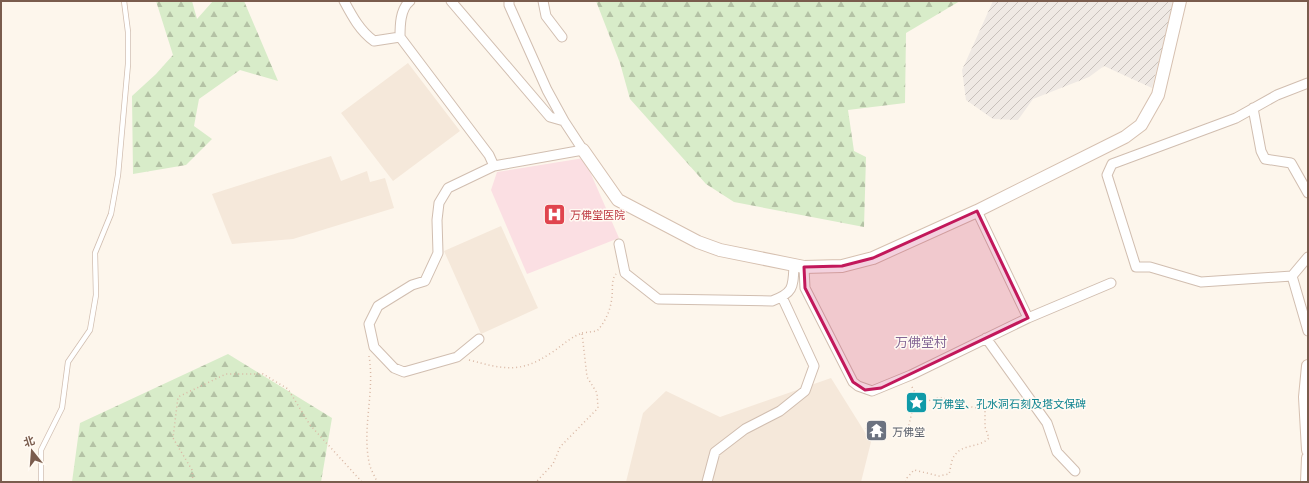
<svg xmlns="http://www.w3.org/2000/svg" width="1309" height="483" viewBox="0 0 1309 483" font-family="Commissioner,'Noto Sans SC',sans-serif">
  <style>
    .residential { fill: #f5e8da }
    .industrial { fill: url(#industrial-furrows) }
    .medical { fill: #fbdfe3 }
    .forest { fill: url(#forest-firs) }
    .building { fill: url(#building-cross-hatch); stroke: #e6bba3 }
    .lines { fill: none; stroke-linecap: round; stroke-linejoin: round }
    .lane-casing { stroke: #d1beb0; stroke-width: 6 }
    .street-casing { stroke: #d1beb0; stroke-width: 11 }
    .secondary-casing { stroke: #d6c0b0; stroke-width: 14 }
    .path { stroke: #d9b8a5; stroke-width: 1.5; stroke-dasharray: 1 3; stroke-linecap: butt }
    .lane { stroke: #fff; stroke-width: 4.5 }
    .street { stroke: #fff; stroke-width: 9 }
    .secondary { stroke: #fff; stroke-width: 12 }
    .marked { fill: #c2185b; fill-opacity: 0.2; stroke: #c2185b; stroke-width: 3; stroke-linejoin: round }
    .labels { text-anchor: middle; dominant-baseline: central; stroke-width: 3; stroke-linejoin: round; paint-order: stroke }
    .health-label { font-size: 11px; fill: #be3a42; stroke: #fffaf3; text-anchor: start }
    .culture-label { font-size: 11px; fill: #0d838f; stroke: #fffaf3; text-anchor: start }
    .worship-label { font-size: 11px; fill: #5b616d; stroke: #fffaf3; text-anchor: start }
    .quarter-label { font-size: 13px; fill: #846695; stroke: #fffaf3 }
  </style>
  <defs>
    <pattern id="industrial-furrows" width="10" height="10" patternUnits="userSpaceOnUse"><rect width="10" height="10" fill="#efe9e4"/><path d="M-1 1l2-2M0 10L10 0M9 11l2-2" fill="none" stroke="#c7c0bb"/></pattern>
    <pattern id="forest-firs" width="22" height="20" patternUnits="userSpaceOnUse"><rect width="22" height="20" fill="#d8ecc9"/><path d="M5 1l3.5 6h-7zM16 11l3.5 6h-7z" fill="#b4c2a5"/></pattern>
    <pattern id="building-cross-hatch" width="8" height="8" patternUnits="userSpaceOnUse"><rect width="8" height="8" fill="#f3d5c3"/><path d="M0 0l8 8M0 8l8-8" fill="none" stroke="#cab0a1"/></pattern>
  </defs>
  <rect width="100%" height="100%" fill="#fdf6ec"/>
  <path class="residential" d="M408,63L460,131L393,181L341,113Z
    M331,156L341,181L367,171L370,182L385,178L394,208L293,239L232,244L212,194Z
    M501,226L538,308L481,334L444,251Z
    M831,378L871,442L861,482H626L643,413L666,391L720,417Z"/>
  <path class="industrial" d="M993,1H1174L1152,88L1104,66L1089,77L1033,99L1018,120L993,119L966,100L962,70Z"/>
  <path class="medical" d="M584,158L619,238L527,274L491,190L497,172Z"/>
  <path class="forest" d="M156,1H192L197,19L213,1H244L278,81L240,70L199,99L194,126L212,139L186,165L133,174L132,96L156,74L173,55Z
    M596,1H960L906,33L905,103L848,110L854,151L866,157L864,227L734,202L706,184L630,99L620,63Z
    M228,354L332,418L321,482H72L80,423Z"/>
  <path class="building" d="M868,424L886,434L883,439L866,429Z"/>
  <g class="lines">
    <defs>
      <path id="lane" d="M41,482V450L62,408L68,362L90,330L96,295L95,253L111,214L118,175L128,64V32L124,1"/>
      <path id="street" d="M344,1C352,16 360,31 374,41L400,37
        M410,1C400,9 400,26 400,37L489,155L494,166
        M451,1L550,117L564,121L583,150L494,166L448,188L439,203L437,220L438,253L425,281L412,285L378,306L369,324L374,347L394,368L404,372L457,357L479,339
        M509,1V5L547,90L564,121
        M543,1L546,16L562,37
        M1308,83L1277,95L1236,118L1112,164L1107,175L1136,267H1150L1201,282L1292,276L1308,257
        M1253,108L1261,151L1265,159L1291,163L1308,193
        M977,211L1028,318
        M619,244L625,273L658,299L772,301C794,293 793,287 794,265
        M804,267L805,288L853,382L858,386L872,391L911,375L1028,318L1111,283
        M1292,276L1308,331
        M986,338L1047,423L1057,452L1075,471
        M707,482L715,452L745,429L780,411L805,391L814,366L782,297"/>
      <path id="secondary" d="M583,150L618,200L698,242L720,250L804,267L842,266L873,258L977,211L1125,137L1141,125L1158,95L1180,1
        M1308,366L1305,397L1308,450
        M1307,482L1308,458"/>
    </defs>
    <use href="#lane" class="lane-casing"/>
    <use href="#street" class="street-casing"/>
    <use href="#secondary" class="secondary-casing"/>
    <path class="path" d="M582,333L597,331C606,321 611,309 612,296C613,289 611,280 616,274
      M369,356C375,391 362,427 369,462C370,469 375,476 377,482
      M469,360C503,369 520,374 551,353C562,346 569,338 582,333L587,377L597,393L598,408L560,447L553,464L536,482
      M906,437L912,412L921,404
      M193,482L192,470L173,438L178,397L226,374H263L288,389L310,425L362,482
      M906,482L907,478L914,470L939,476L949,474C951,468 951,459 955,455C962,444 979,448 989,438L985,427V409C978,408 970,407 963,405C941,398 944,394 921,404L911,385"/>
    <use href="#lane" class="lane"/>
    <use href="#street" class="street"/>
    <use href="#secondary" class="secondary"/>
  </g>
  <path class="marked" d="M977,211L1028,318L881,388L865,390L853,382L805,288L804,267L842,266L873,258Z"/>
  <defs>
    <symbol id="hospital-square" viewBox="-11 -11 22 22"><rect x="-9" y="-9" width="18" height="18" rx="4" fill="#e0444e" stroke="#fffaf3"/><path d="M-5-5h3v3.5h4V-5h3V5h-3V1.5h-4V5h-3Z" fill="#fff"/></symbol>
    <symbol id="sight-square" viewBox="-11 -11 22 22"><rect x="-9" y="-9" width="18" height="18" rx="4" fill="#0f9aa8" stroke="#fffaf3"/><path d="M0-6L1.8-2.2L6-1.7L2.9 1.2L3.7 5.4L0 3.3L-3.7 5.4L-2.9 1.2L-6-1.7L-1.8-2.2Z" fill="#fff"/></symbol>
    <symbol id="temple-square" viewBox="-11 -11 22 22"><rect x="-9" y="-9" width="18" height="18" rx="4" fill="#6b7280" stroke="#fffaf3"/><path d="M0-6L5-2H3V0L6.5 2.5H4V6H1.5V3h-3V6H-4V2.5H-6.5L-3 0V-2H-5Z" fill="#fff"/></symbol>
  </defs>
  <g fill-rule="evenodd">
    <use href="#hospital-square" x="542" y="202" width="25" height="25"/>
    <use href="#sight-square" x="904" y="390" width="25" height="25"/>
    <use href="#temple-square" x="864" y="418" width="25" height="25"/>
  </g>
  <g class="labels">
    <g class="health-label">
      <text x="570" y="214">万佛堂医院</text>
    </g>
    <g class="culture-label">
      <text x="932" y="403">万佛堂、孔水洞石刻及塔文保碑</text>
    </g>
    <g class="worship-label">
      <text x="892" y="431">万佛堂</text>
    </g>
    <g class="quarter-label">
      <text x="921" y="342">万佛堂村</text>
    </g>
  </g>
  <rect width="1309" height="483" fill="none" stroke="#7a5c4d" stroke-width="4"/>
  <g transform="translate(32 451) rotate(343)" stroke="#fffaf3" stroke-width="3" paint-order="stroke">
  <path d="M0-3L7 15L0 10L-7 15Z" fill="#7a5c4d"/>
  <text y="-6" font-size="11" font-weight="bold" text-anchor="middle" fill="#7a5c4d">北</text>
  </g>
</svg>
